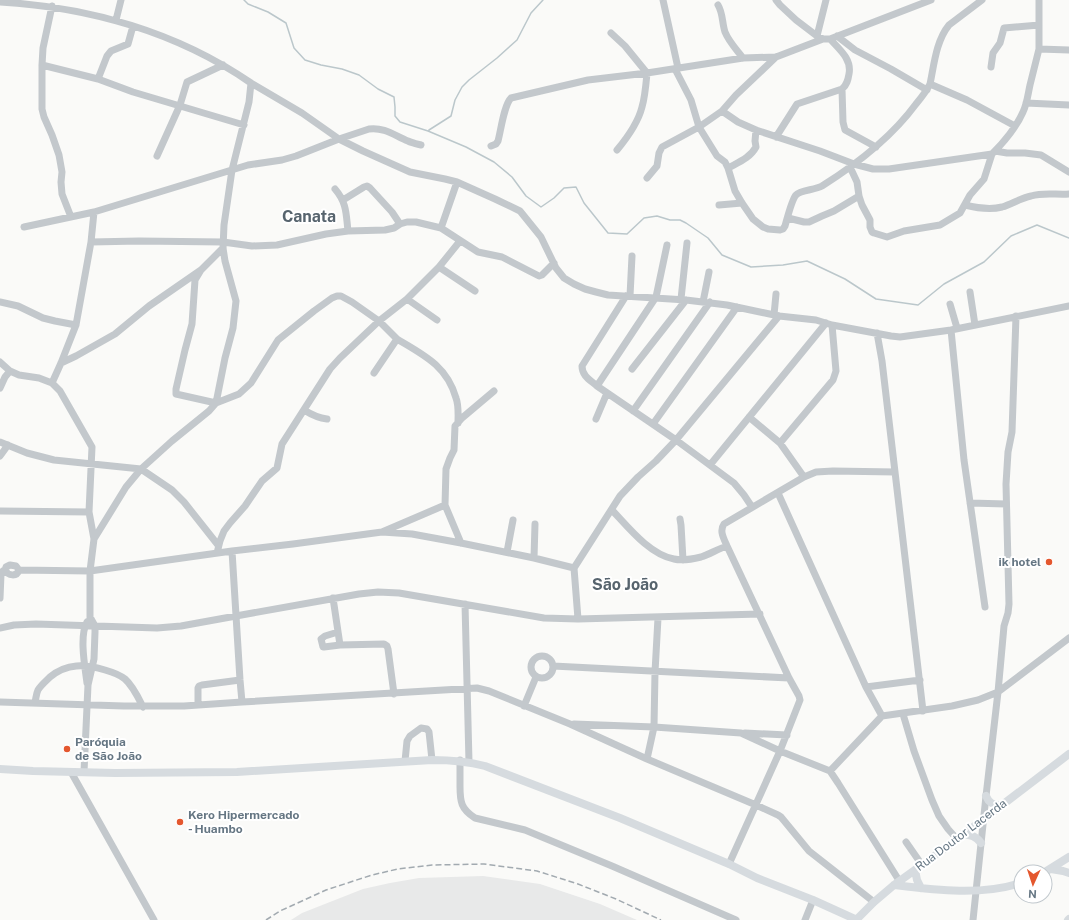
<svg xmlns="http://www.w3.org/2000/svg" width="1069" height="920" viewBox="0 0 1069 920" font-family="'Public Sans',sans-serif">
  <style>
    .built { fill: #e8e9e9 }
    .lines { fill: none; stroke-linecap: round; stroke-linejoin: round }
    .stream { stroke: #bbc7cb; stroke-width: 1.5 }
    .minor { stroke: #c3c8cc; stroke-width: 7 }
    .major { stroke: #d6dbdf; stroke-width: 8 }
    .rail { stroke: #a2aab0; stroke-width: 1.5; stroke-dasharray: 6 3; stroke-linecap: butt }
    .poi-dot { fill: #e4572e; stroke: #fff; stroke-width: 1.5 }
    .labels { text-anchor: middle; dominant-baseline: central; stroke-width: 4; stroke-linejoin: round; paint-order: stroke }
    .poi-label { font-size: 12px; font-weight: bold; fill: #657683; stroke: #fff; text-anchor: start }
    .street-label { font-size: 12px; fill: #657683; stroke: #fff }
    .district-label { font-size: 16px; font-weight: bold; fill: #57646e; stroke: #fff }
  </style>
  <rect width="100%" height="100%" fill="#fafaf8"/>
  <path class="built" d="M483,876L540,884L600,904L637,920H291L302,913L363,889L390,883L419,878Z"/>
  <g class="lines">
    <path class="stream" d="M244,0L248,4L268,12L286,23L294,48L305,60L321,65L342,69L359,75L378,89L394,97L395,107V116L400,122L428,131L466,147L494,162L512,177L526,196L541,207L554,198L564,188L576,187L584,203L608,233L627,234L644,218L657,216L670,220H680L686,223L708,238L722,255L751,267L783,265L807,261L845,279L876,299L918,305L944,284L984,262L1011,236L1037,225L1069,238
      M429,130L451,116L455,100L462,87L469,80L497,58L517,40L531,13L543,0"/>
    <path class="minor" d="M663,0L678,68
      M776,0L780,5L796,20L817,36L823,39H830L931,0
      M1039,0V49L1069,50
      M0,2C89,7 177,32 251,83L249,102L232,170L224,225L223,248L225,261L236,301L233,328L225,358L216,403L209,411L172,441L141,469L126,487L94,539
      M718,5C723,13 722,23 725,32C729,42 737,50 743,58
      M52,6L43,48L42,65V109L44,117L52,135L59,155L62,172L61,182L62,194L71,217
      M116,20L121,0
      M611,33L625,46L647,73C646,84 645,97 642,107C638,123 627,138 617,150
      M817,36L826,0
      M837,36L855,50L891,69L927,90
      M42,65L98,79L133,92L244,125
      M991,67L993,53L1000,43L1004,28L1039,25
      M675,69L691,100L699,127L717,156L725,162L728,168L735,191L742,203L753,219L763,227L768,229L780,230L783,229L785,226C787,219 792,199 796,195C800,190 815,190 822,186C857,164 891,138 916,104C921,98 926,92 930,84C934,65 936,41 949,25L982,0
      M98,79L107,56L111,51L128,44L133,26
      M251,83L302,113L339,139L363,151L410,172L445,179L457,182L495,199L520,211L541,237L556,268L564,278L574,284L585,289L596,292L608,295L686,300L727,305L779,316L816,320L832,325L891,336L900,337L951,330L1069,306
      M930,84L967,100L1015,126
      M842,89L843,122L845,130L876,147
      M1026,103L1069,105
      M722,111L738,122L756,130L820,151L854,164L873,169H889L992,154C1004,142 1016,128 1023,112C1027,104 1028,94 1030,85C1033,73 1036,61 1039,49
      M776,137L797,104L842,89C847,85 848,80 849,74C852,59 839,49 830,39
      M491,146L496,144L498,141C501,130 504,105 511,98L588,80L647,73L743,58L776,57L823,39
      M995,151L1007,153H1025L1041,155L1069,172
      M157,156L180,105L187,82L223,65
      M850,167L857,182L859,196L862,205L870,220V227L872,232L874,233L887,237L904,231L940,225L960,213L970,195L984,179L992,154
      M728,168C739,162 750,158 756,147L755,141L756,130
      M647,178L657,166L659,153L662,147L699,127L722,111L736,95L776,57
      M335,189C347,203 346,214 348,231
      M343,200L364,187L367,186L370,188L392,212L400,224
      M719,205L742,203
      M965,205C977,208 990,210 1002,207C1012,204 1021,198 1031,196C1044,192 1056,195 1069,194
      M788,218L804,222H809L822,216L834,211L859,196
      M24,227L94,212L248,165L282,160L296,156L339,139L369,129C385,127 395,136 408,141C412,143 417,144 421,145
      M441,228L457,182
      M91,242L139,241L223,242L252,246L277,245L326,234L348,231L385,230L394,228L400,224L407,222H416L441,228L478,252L502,257L539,276L542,275L554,263
      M439,267L475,291
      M201,270L195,280L192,324L185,350L176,389V394L216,403L239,394L251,383L278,340L314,311L332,298L337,296H341L352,302L379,321L397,339L374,373
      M970,292L975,325
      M626,296L582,366C582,376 590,380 597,386L676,440L734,483L744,495L752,507
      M630,296L632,256
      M407,299L437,320
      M681,299L687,243
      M0,302L18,306L43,318L55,321L76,325
      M703,302L709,272
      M950,304L957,328
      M774,315L776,294
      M951,330L964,460L985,607
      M877,333L882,361L923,711
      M397,339C424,355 447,366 456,398C459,406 458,415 458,423
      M0,362L10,371
      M61,363L76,356L115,334L149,306L201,270L223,248
      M632,369L686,300
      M52,383L61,363L76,325L91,242L94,212
      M597,386L656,297L667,245
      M0,388L5,377L10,371L19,375L39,378L52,383L60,391L92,447L89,512L94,539L90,571V617L95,626V632L94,659L88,685L84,772
      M304,410C312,415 318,418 327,419
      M633,411L710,302
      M749,417L780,443
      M596,419L607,393
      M653,424L737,307
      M0,442L27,453L54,460L141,469L172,490L184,502L218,545
      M0,456L8,445
      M710,465L826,323
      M804,477L780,443L833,380L836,371L832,325
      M778,493L866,687L882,716
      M970,503L1006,504
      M612,510C628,527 650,555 674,559C682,561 693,559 701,557C710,554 718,549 727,546
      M0,511L89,512
      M680,519L681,525L683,560
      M382,532L445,505
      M461,543L445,505L446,469L450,458L454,450L455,426L462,418L494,391
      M232,551L240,680L242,702
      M507,552L513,520
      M217,553L220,541L224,531L230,523L245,506L262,481L277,468L282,444L330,369L340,358L379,321L407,299L439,267L460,241
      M534,558L535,524
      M5,570C8,576 17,577 19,570
      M0,598L1,574L3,571L5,570L6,567L10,565L16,566L19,570L90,571L232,551L293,544L382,532L412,534L461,543L534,558L574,568
      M333,598L340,645L384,644L387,646L388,649L394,694
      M465,604L469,762
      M578,619L574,568L620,496L638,477L656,461L676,440L779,316
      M0,628L14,625L36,624L157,628L181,626L236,616L359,594L378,592L399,593L544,618L578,619L760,614
      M338,632L325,636L321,639L323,647H324L340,645
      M531 667a11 11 0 1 1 22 0a11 11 0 1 1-22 0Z
      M553,666L789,678
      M87,683C85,667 79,636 87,622
      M866,687L920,680
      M0,702L124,706H184L242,702L477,688L489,691L570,724L647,759L756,805L778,815L781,817L809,851L874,902
      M35,702C36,699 36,694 38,690C41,685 46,681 50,677C67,663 85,664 105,670C112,672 119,674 125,679C133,686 138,697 143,707
      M198,705V688L199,686L202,685L240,680
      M524,706L536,677
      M903,714L914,751L932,800L939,816L948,829L957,839
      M574,724L654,727L741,733L780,751L830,771L838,783L900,882
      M745,733L787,735
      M647,759L654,727L655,672L658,618
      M460,760C460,769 460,777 460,786C460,802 461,809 475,818L525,830L612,866L736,920
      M405,761L407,741L410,736L421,728L427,729L429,732L432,760
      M830,771L882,716L952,706L978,700L998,692L1069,638
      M71,772L154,920
      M906,842L922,865
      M729,864L780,751L800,700L799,696L789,678L727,546C724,539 719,531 724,524L804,477L816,472L833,471L895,472
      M805,920L813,900
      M973,920L986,796L998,692L1004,626L1008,613L1009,604L1006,484L1008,452L1012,432L1016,316"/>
    <path class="major" d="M0,769L33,771L115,773L237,772L432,760C452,760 466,761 485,766L620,818L729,864L757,878L813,900L857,920
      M986,796C989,803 993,806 1002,805
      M963,834C971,835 976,836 981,843
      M1051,869L1063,871L1069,873
      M915,870L917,880L921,888
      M1045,872L1069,857
      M894,885C935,890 981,896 1021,883
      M856,920L874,902L894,885L951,844L1069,754
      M1068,920L1069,919"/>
    <path class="rail" d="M266,920L280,911L326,890L372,875L398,869L432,865L484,864L537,871L578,884L616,899L661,920"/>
  </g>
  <g class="poi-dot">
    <circle cx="1049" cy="562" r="4"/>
    <circle cx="67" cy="749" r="4"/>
    <circle cx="180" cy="822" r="4"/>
  </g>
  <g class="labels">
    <g class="poi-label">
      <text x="1041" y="562" text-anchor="end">ik hotel</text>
      <text x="75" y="742">Paróquia<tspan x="75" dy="14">de São João</tspan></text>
      <text x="188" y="815">Kero Hipermercado<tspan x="188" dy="14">- Huambo</tspan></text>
    </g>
    <g class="street-label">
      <text transform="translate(961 835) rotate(-37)">Rua Doutor Lacerda</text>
    </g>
    <g class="district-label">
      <text x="309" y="216">Canata</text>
      <text x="625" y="584">São João</text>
    </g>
  </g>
  <g transform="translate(1033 884) rotate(183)"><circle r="19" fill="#ffffff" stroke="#c1c8cd"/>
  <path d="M0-3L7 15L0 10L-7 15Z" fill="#e4572e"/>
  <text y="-6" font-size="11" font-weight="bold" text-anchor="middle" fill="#657683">N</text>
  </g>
</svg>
